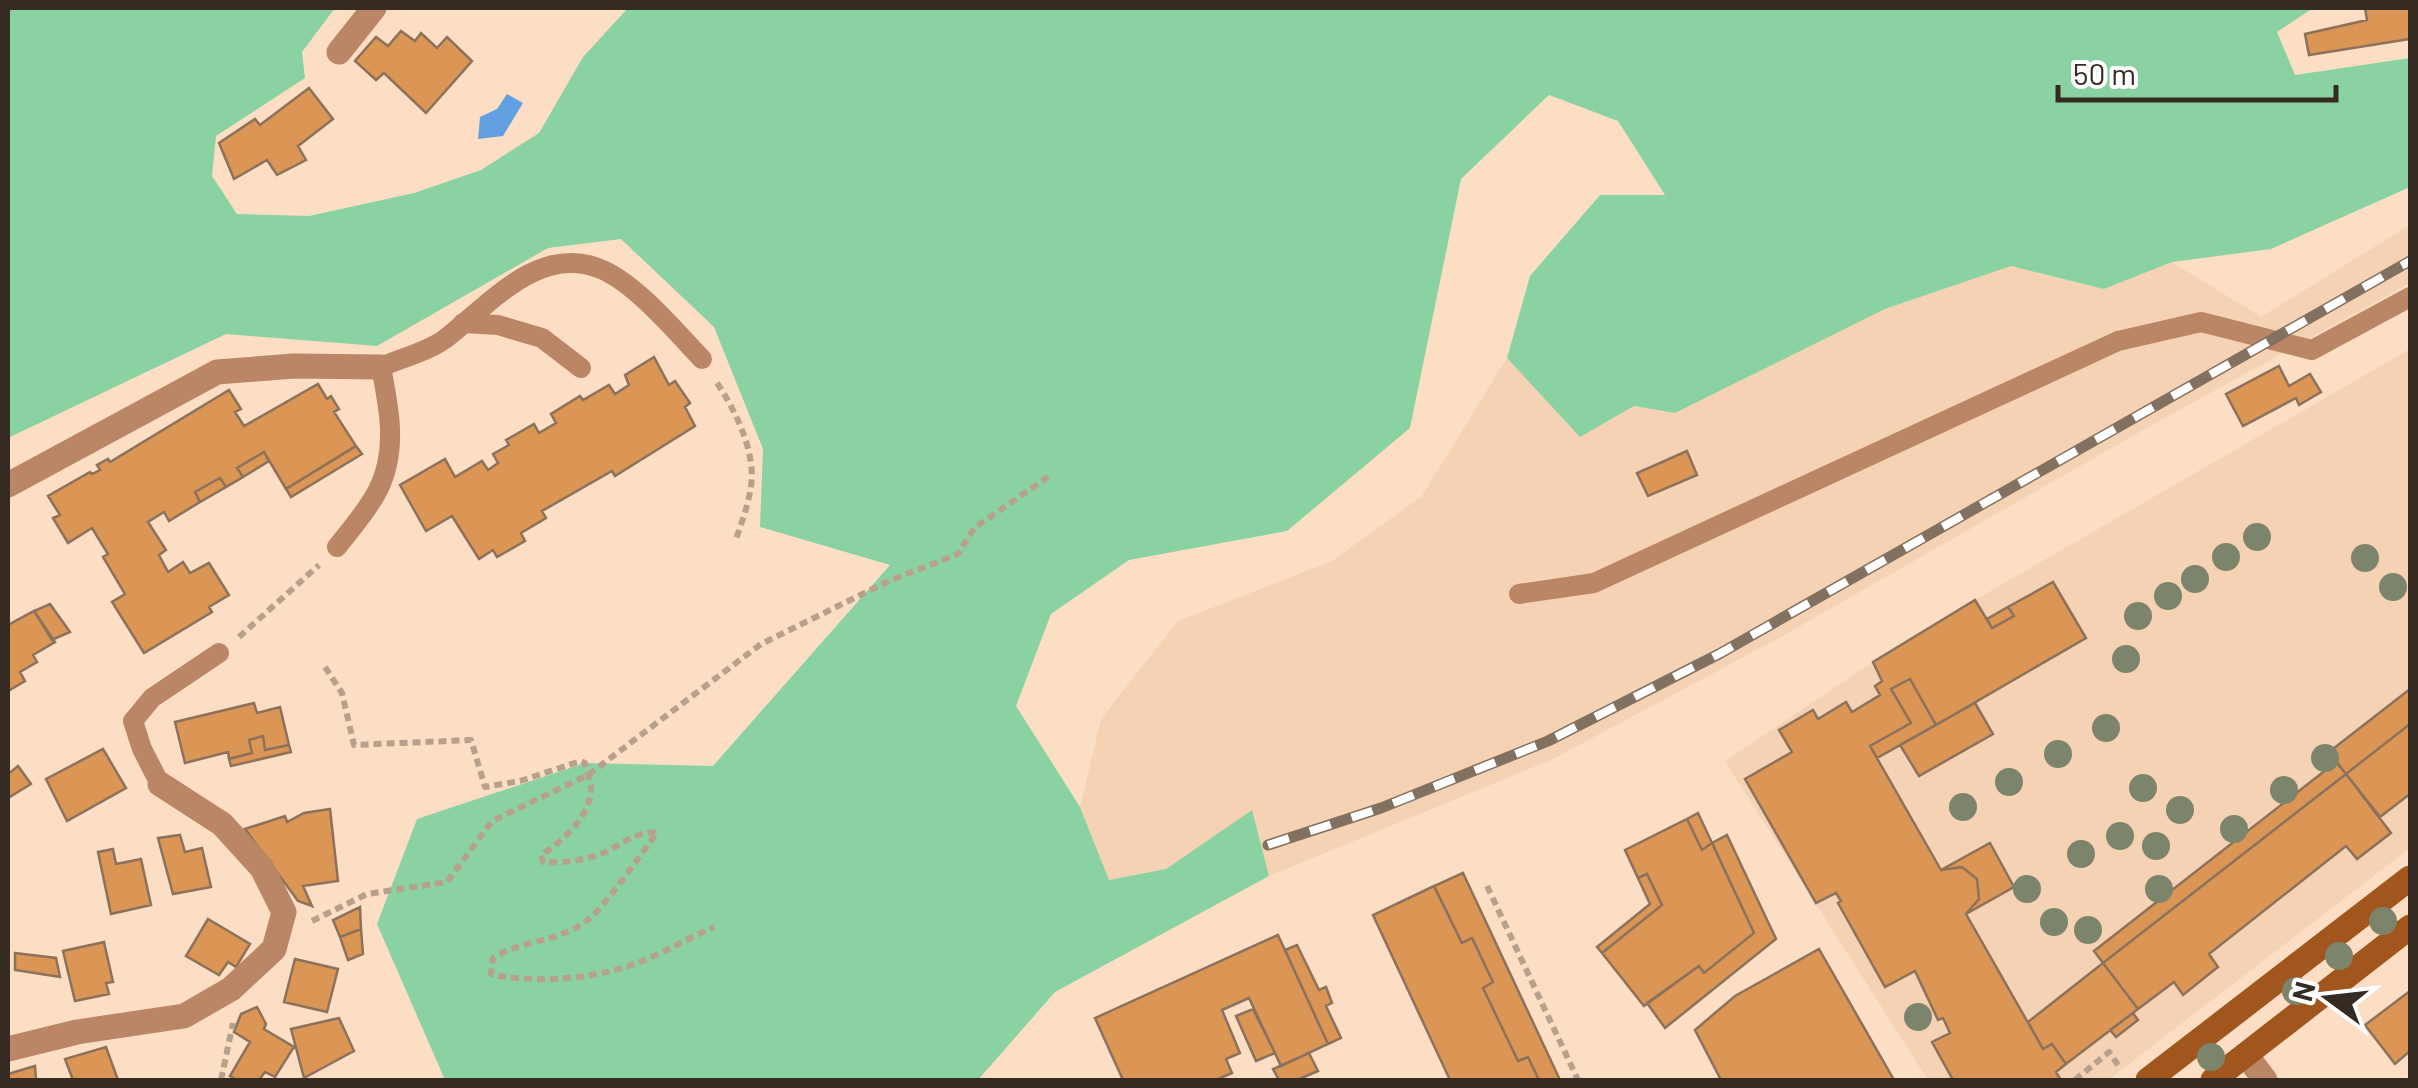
<svg xmlns="http://www.w3.org/2000/svg" width="2418" height="1088" viewBox="0 0 2418 1088" font-family="Barlow,sans-serif">
  <style>
    .built { fill: #f4d2b3 }
    .green { fill: #8bd2a2 }
    .water { fill: #63a0e2 }
    .building { fill: #db9555; stroke: #8c725b; stroke-width: 2.5 }
    .lines { fill: none; stroke-linecap: round; stroke-linejoin: round }
    .path { stroke: #b7a08c; stroke-width: 6; stroke-dasharray: 8 5; stroke-linecap: butt }
    .lane { stroke: #ba8665; stroke-width: 20 }
    .street { stroke: #ba8665; stroke-width: 25 }
    .secondary { stroke: #a1561d; stroke-width: 25 }
    .rail-casing { stroke: #827060; stroke-width: 11 }
    .rail { stroke: #fff; stroke-width: 8; stroke-dasharray: 22; stroke-linecap: butt }
    .tree { fill: #7d846c }
  </style>
  <rect width="100%" height="100%" fill="#fcdec5"/>
  <path class="built" d="M2410,225V283L2143,430L1779,638L1551,760L1269,876L1252,811L1166,869L1109,880L1080,807L1101,719L1178,621L1332,561L1422,496L1507,358L1580,437L1634,406L1675,413L1885,309L2011,266L2104,289L2172,262L2261,317Z
    M2410,349V848L2108,1080H1928L1725,761L1873,662L1975,600Z"/>
  <path class="green" d="M8,8H335L302,52L305,78L216,136L212,176L237,214L309,216L414,193L481,170L539,133L583,57L628,8H2313L2277,32L2295,75L2410,58V187L2271,249L2172,262L2104,289L2011,266L1885,309L1675,413L1634,406L1580,437L1507,358L1530,276L1600,195H1665L1618,121L1549,95L1461,179L1410,428L1287,531L1129,560L1051,614L1016,706L1080,807L1109,880L1166,869L1252,810L1269,876L1055,992L978,1080H445L377,924L417,819L585,763L713,766L890,565L760,527L763,449L714,327L621,239L548,248L377,346L226,334L8,438Z"/>
  <path class="water" d="M507,94L523,103L503,136L478,139L480,117L497,109Z"/>
  <path class="building" d="M2365,8H2410V39L2309,55L2305,34L2367,20Z
    M401,31L415,41L421,33L437,48L447,37L472,61L426,113L384,73L376,80L355,61L376,37L388,46Z
    M309,88L333,119L298,146L306,160L277,175L267,160L234,179L219,143L255,119L260,125Z
    M654,357L669,385L675,381L690,403L685,407L695,426L615,476L612,471L542,511L546,518L521,533L525,541L497,557L493,550L479,559L452,516L426,531L400,485L445,459L455,477L482,461L488,470L498,463L493,454L509,445L506,440L534,424L539,433L556,423L551,414L580,396L583,400L609,385L615,394L629,385L625,375Z
    M2279,366L2289,386L2310,374L2321,392L2299,405L2296,398L2243,426L2226,394Z
    M318,384L327,399L331,396L339,409L334,412L356,446L286,489L264,452L237,468L243,477L226,487L220,478L195,492L200,502L169,521L164,512L148,522L166,550L159,555L168,572L183,562L190,573L209,563L229,595L209,607L212,612L144,653L112,602L125,594L103,557L108,554L92,528L68,543L53,518L60,515L48,496L90,472L92,474L100,470L97,465L108,459L110,462L229,390L241,409L235,412L244,426Z
    M356,446L362,454L291,497L286,489Z
    M1687,451L1697,475L1648,496L1637,473Z
    M264,452L269,461L243,477L237,468Z
    M220,478L226,487L200,502L195,492Z
    M2053,582L2086,638L1936,725L1910,679L1891,689L1911,723L1870,746L1941,870L1962,867L1977,879L1979,899L1966,914L2043,1049L2052,1044L2066,1064L2056,1072L2061,1080H1953L1932,1042L1950,1033L1943,1018L1938,1020L1915,971L1885,987L1838,903L1841,901L1836,893L1816,903L1745,779L1792,752L1779,730L1813,710L1818,719L1846,702L1852,712L1880,695L1875,686L1882,681L1873,662L1975,600L1992,628L2014,616L2008,607Z
    M50,604L70,632L52,640L34,611Z
    M2008,607L2014,616L1992,628L1987,619Z
    M34,611L55,642L33,655L37,662L20,672L25,681L8,691V625Z
    M1910,679L1936,725L1877,758L1870,746L1911,723L1891,689Z
    M2410,689V724L2346,774L2329,752Z
    M254,703L257,713L280,707L289,745L265,750L263,736L249,740L252,753L229,759L228,752L185,763L175,722Z
    M1975,703L1993,734L1919,776L1900,745Z
    M2410,724V794L2380,817L2346,774Z
    M263,736L265,750L289,745L291,752L231,766L229,759L252,753L249,740Z
    M103,749L126,788L67,821L46,779Z
    M2336,762L2346,774L2103,963L2094,951Z
    M18,766L31,784L8,798V774Z
    M2346,774L2391,833L2357,859L2346,846L2209,954L2218,967L2183,995L2174,982L2138,1009L2103,963Z
    M330,809L338,881L303,886L312,906L298,901L245,829L285,816L287,822L304,813Z
    M1698,813L1712,843L1702,850L1687,819Z
    M1687,819L1702,850L1712,843L1754,933L1704,973L1699,966L1644,1006L1602,953L1662,905L1647,874L1638,878L1625,850Z
    M180,835L185,852L202,848L211,887L173,894L158,838Z
    M1727,835L1776,939L1665,1028L1647,1003L1699,966L1704,973L1754,933L1712,843Z
    M1990,843L2014,887L1966,914L1979,899L1977,879L1962,867L1941,870Z
    M113,849L116,864L141,859L151,905L111,914L98,852Z
    M1463,873L1560,1080H1539L1528,1057L1518,1061L1483,988L1493,982L1472,938L1462,943L1434,886Z
    M1647,874L1662,905L1602,953L1597,947L1650,904L1638,878Z
    M1434,886L1462,943L1472,938L1493,982L1483,988L1518,1061L1528,1057L1539,1080H1450L1373,915Z
    M360,907L361,929L340,937L333,920Z
    M208,919L250,944L236,967L228,962L219,975L186,956Z
    M361,929L363,954L348,960L340,937Z
    M1278,935L1328,1044L1281,1066L1249,998L1222,1010L1240,1053L1226,1059L1232,1073L1216,1080H1123L1095,1018Z
    M104,942L113,982L106,983L109,994L75,1001L63,951Z
    M1297,945L1319,990L1326,987L1332,1003L1326,1006L1341,1038L1328,1044L1285,950Z
    M1819,949L1894,1080H1721L1695,1030L1735,996Z
    M15,953L56,958L60,977L15,970Z
    M295,959L338,969L327,1012L284,1002Z
    M2103,963L2138,1009L2066,1064L2052,1044L2043,1049L2028,1022Z
    M2410,991V1051L2395,1064L2365,1025Z
    M257,1007L266,1024L264,1029L294,1047L275,1077L265,1072L259,1080H237L230,1076L250,1042L234,1032L241,1014Z
    M1253,1009L1275,1053L1256,1061L1236,1016Z
    M2133,1013L2138,1020L2116,1037L2110,1030Z
    M339,1018L354,1051L304,1078L291,1029Z
    M106,1047L118,1080H73L65,1059Z
    M1309,1053L1318,1071L1297,1080H1279L1273,1069Z
    M35,1066L36,1080H8V1074Z"/>
  <g class="lines">
    <path class="path" d="M717,383C732,405 748,437 751,464C755,489 743,518 735,542
      M239,637L319,565
      M325,667L342,693L354,745L471,740L485,787L520,781L581,761L585,763C586,770 590,779 591,786C593,814 562,842 541,855L543,862C561,863 580,861 598,855C617,849 636,829 657,833C640,855 607,904 588,920C560,942 521,940 493,958L491,974C532,983 581,980 622,968C653,959 684,940 714,927
      M1487,886L1578,1080
      M312,921L367,894L447,882L492,821L588,775L761,644L891,580L958,554L974,528L1048,477
      M221,1080L233,1023
      M2075,1080L2109,1052L2120,1068"/>
    <path class="lane" d="M463,323L498,325L542,338L581,368
      M337,547C351,529 368,510 378,490C398,450 389,408 381,367C401,358 427,352 445,339C488,306 537,245 598,268C634,281 676,332 702,359
      M1519,594L1594,583L2118,341L2201,322L2312,350L2410,297
      M160,784L142,749L133,721L152,698L219,653"/>
    <path class="street" d="M339,52L374,8
      M8,485L217,372L294,366L381,367
      M8,1049L77,1032L184,1016L231,989L274,949L284,912L262,868L222,824L160,784
      M2246,1055L2265,1080"/>
    <path class="secondary" d="M2148,1080L2410,878
      M2213,1080L2410,927"/>
    <defs>
      <path id="rail" d="M1268,845L1381,808L1548,741L1719,654L2410,261"/>
    </defs>
    <use href="#rail" class="rail-casing"/>
    <use href="#rail" class="rail"/>
  </g>
  <g class="tree">
    <circle cx="2257" cy="537" r="14"/>
    <circle cx="2226" cy="557" r="14"/>
    <circle cx="2365" cy="558" r="14"/>
    <circle cx="2195" cy="579" r="14"/>
    <circle cx="2393" cy="587" r="14"/>
    <circle cx="2168" cy="596" r="14"/>
    <circle cx="2138" cy="616" r="14"/>
    <circle cx="2126" cy="659" r="14"/>
    <circle cx="2106" cy="728" r="14"/>
    <circle cx="2058" cy="754" r="14"/>
    <circle cx="2325" cy="758" r="14"/>
    <circle cx="2009" cy="782" r="14"/>
    <circle cx="2143" cy="788" r="14"/>
    <circle cx="2284" cy="790" r="14"/>
    <circle cx="1963" cy="807" r="14"/>
    <circle cx="2180" cy="810" r="14"/>
    <circle cx="2234" cy="829" r="14"/>
    <circle cx="2120" cy="836" r="14"/>
    <circle cx="2156" cy="846" r="14"/>
    <circle cx="2081" cy="854" r="14"/>
    <circle cx="2027" cy="889" r="14"/>
    <circle cx="2159" cy="889" r="14"/>
    <circle cx="2383" cy="921" r="14"/>
    <circle cx="2054" cy="922" r="14"/>
    <circle cx="2088" cy="930" r="14"/>
    <circle cx="2339" cy="956" r="14"/>
    <circle cx="2296" cy="991" r="14"/>
    <circle cx="1918" cy="1017" r="14"/>
    <circle cx="2211" cy="1057" r="14"/>
  </g>
  <rect width="2418" height="1088" fill="none" stroke="#362b22" stroke-width="20"/>
  <g transform="translate(2328 998) rotate(285)" stroke="#ffffff" stroke-width="8" paint-order="stroke">
  <path d="M0-8L18 38L0 25L-18 38Z" fill="#362b22"/>
  <text y="-15" font-size="28" font-weight="bold" text-anchor="middle" fill="#362b22">N</text>
  </g>
  <path d="M2058 85v15h278v-15" fill="none" stroke="#362b22" stroke-width="5"/>
  <text x="2073" y="85" font-size="30" fill="#362b22" stroke="#ffffff" stroke-width="8" paint-order="stroke">50 m</text>
</svg>
